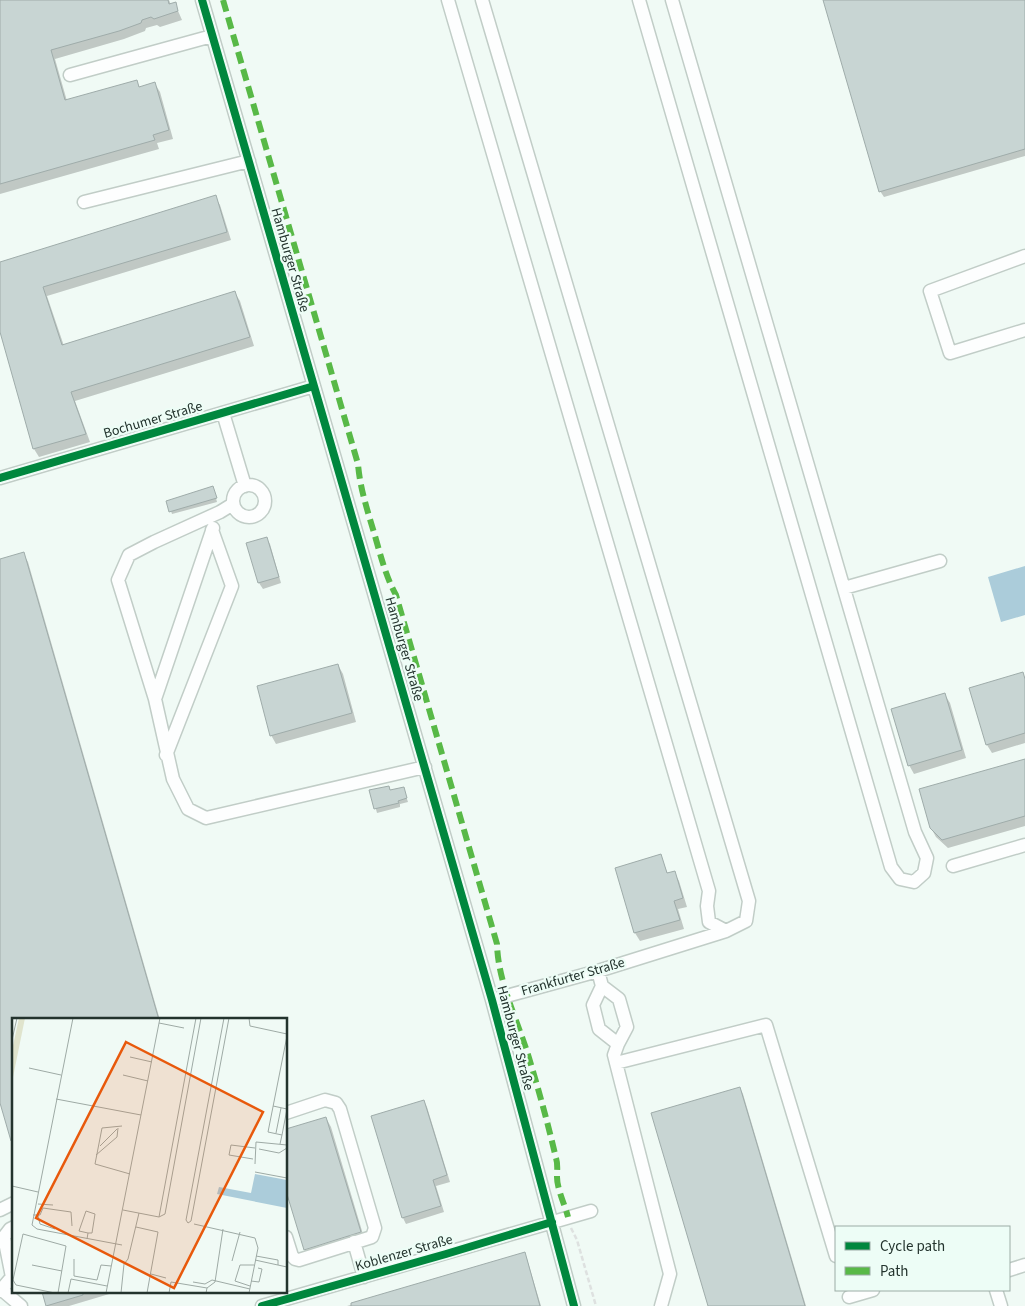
<svg xmlns="http://www.w3.org/2000/svg" width="1025" height="1306" viewBox="0 0 1025 1306" font-family="'Source Sans 3',sans-serif">
  <style>
    .water { fill: #abccda }
    .shadow { fill: #0003 }
    .building { fill: #c8d5d3; stroke: #9facaa }
    .lines { fill: none; stroke-linecap: round; stroke-linejoin: round }
    .minor-casing { stroke: #c1cdc7; stroke-width: 15 }
    .path { stroke: #dee1e0; stroke-width: 2.5; stroke-dasharray: 5 2.5; stroke-linecap: butt }
    .minor { stroke: #fdfefe; stroke-width: 12 }
    .quiet { stroke: #58b947; stroke-width: 6; stroke-dasharray: 12 6; stroke-linecap: butt }
    .cycleway-casing { stroke: #edfdf6; stroke-width: 11 }
    .cycleway { stroke: #00873e; stroke-width: 8 }
    .labels { text-anchor: middle; dominant-baseline: central; stroke-width: 4.5; stroke-linejoin: round; paint-order: stroke }
    .street-label { font-size: 14px; fill: #23332d; stroke: #edfdf6 }
    .inset-road { fill: none; stroke: #9eaaa5; stroke-width: 1 }
    .view { fill: #e8590c; fill-opacity: 0.15; stroke: #e8590c; stroke-width: 2.5 }
    .inset-edge { fill: none; stroke: #23332d; stroke-width: 2.5 }
  </style>
  <rect width="100%" height="100%" fill="#f0faf5"/>
  <path class="water" d="M1025,566V615L1001,622L988,577Z"/>
  <path class="shadow" d="M0,0H169L171,5L175,4L182,20L160,27L157,25L146,28L145,31L124,39L55,59L67,101L136,81L140,88L155,84L160,92L173,139L157,143L159,149L0,194Z
    M824,0H1025V156L884,197L880,191Z
    M215,197L220,205L231,240L47,296L64,346L235,293L240,301L254,346L75,401L90,442L39,457L34,449L0,327V263Z
    M214,491L217,502L172,514L171,511Z
    M266,538L270,544L281,583L263,589L259,583L248,543Z
    M23,553L28,562L160,1020H14V1146L0,1099V560Z
    M338,665L343,674L356,722L276,744L271,735Z
    M1023,674L1025,678V743L992,753L987,745Z
    M945,695L950,703L966,758L914,774L909,765Z
    M1025,760V826L948,848L936,837L931,828Z
    M389,787L391,792L405,793L408,802L400,804V807L377,813L371,791Z
    M660,855L668,874L674,872L679,881L687,907L678,909L684,929L640,941L635,933L616,868Z
    M740,1088L743,1094L806,1306H709Z
    M424,1101L427,1107L450,1182L436,1186L444,1212L406,1224L403,1218Z
    M326,1118L331,1127L365,1241L310,1258L305,1249Z
    M524,1253L527,1259L541,1306H347Z
    M43,1292H116L69,1306H47Z"/>
  <path class="building" d="M0,0H168L169,4L176,2L178,11L154,19L151,17L142,20L141,23L119,31L51,50L65,100L137,80L139,87L155,82L169,130L153,135L155,140L0,184Z
    M823,0H1025V149L879,192Z
    M216,195L227,232L43,287L62,345L235,291L250,337L71,392L86,434L33,449L0,332V262Z
    M213,486L217,498L169,512L166,501Z
    M267,537L279,577L258,583L246,543Z
    M24,552L159,1020H14V1141H11L0,1103V559Z
    M338,664L352,713L270,736L257,686Z
    M1023,672L1025,679V733L986,745L969,688Z
    M945,693L962,750L908,766L891,709Z
    M1025,759V816L942,840L930,828L919,789Z
    M389,786L390,790L404,787L407,798L398,801L399,803L374,809L369,790Z
    M661,854L667,873L675,871L683,898L674,901L680,920L634,933L615,868Z
    M740,1087L805,1306H708L651,1113Z
    M424,1100L447,1175L433,1180L441,1206L402,1218L371,1116Z
    M326,1117L361,1232L304,1250L286,1191V1129Z
    M525,1252L540,1306H351V1303Z
    M42,1292H83V1295L46,1306Z"/>
  <g class="lines">
    <defs>
      <path id="minor" d="M202,0L492,1000L574,1306
        M448,0L709,891L707,906L709,922L726,931L746,921L749,901L482,0
        M639,0L891,867L900,879L914,882L924,873L927,858L915,832L672,0
        M70,75L212,36
        M84,202L249,161
        M1025,256L930,291L950,353L1025,330
        M223,413L245,486
        M0,478L314,386
        M233 501a16 16 0 1 1 32 0a16 16 0 1 1-32 0Z
        M233,504L220,512L154,542L129,555L118,580L155,699L173,779L188,809L206,818L425,767
        M844,588L940,561
        M155,699L213,528
        M166,755L232,586L212,530
        M953,866L1025,845
        M598,971L602,986L593,1005L599,1029L618,1044L614,1055L670,1274L661,1306
        M602,986L619,999L627,1027L618,1044
        M492,1000L598,971L726,931
        M616,1063L766,1025L836,1256
        M286,1113L325,1100L336,1103L340,1109L375,1228L372,1237L299,1260L295,1259L292,1256L286,1237
        M0,1210L14,1203
        M354,1242L364,1277
        M1009,1270L1025,1265
        M2,1290L21,1306
        M996,1290L1001,1306
        M0,1291L12,1277L4,1237L10,1229L14,1227
        M849,1297L873,1290
        M262,1306L591,1211"/>
    </defs>
    <use href="#minor" class="minor-casing"/>
    <path class="path" d="M571,1228L577,1240L596,1306"/>
    <use href="#minor" class="minor"/>
    <path class="quiet" d="M223,0L358,464C360,489 368,512 375,536C381,557 386,577 396,595L497,944C498,983 518,1021 529,1058C539,1091 548,1124 556,1158C558,1164 557,1170 557,1177C557,1189 565,1205 568,1217"/>
    <defs>
      <path id="cycleway" d="M202,0L492,1000L574,1306
        M0,478L314,386
        M262,1306L446,1254L552,1222"/>
    </defs>
    <use href="#cycleway" class="cycleway-casing"/>
    <use href="#cycleway" class="cycleway"/>
  </g>
  <g class="labels">
    <g class="street-label">
      <text transform="translate(290 260) rotate(74)">Hamburger Straße</text>
      <text transform="translate(153 420) rotate(-16)">Bochumer Straße</text>
      <text transform="translate(404 649) rotate(74)">Hamburger Straße</text>
      <text transform="translate(573 977) rotate(-16)">Frankfurter Straße</text>
      <text transform="translate(515 1038) rotate(75)">Hamburger Straße</text>
      <text transform="translate(404 1253) rotate(-16)">Koblenzer Straße</text>
    </g>
  </g>
  <g transform="translate(12 1018)">
    <rect width="275" height="275" fill="#f0faf5"/>
    <path d="M7,0H13L0,64V32Z" fill="#e0e4cd"/>
    <path d="M243,156L275,162V190L205,176L207,169L239,175Z" fill="#abccda"/>
    <path class="inset-road" d="M61,0L20,207L25,211L110,227M184,0L147,199L153,196L189,0M212,0L174,202L176,205L179,203L217,0M237,0L238,8L275,16M147,5L172,10M0,22L5,0M118,39L140,44M17,50L49,57M111,57L136,63M44,81L129,97M261,88L275,91L270,117M110,108L90,110L83,146L118,156M264,115L269,90M268,126L270,117L256,114L275,18M88,128L105,111M247,131L267,135L275,130M84,137L105,119L106,110M241,141L217,137L219,127L243,130M243,146L244,124L275,127M243,154L275,160M0,168L26,174M26,186L41,187M111,192L147,199M21,197H28L31,190L59,194L60,208M26,198L28,206L43,211M182,206L243,220L246,230L237,275M124,209L146,214L135,275M75,221L76,215H80L83,196L74,193L67,213L76,215M244,238L266,242V247M62,241V258L85,262L89,247L99,248M243,242L275,249M220,243L228,214M20,247L50,253M139,256L154,260M239,263L247,264L250,251L246,250M181,264L193,266L200,262L238,271M203,264L211,211M238,268L223,263L228,247H242M43,275L4,267L1,262L11,216L54,228L46,275M56,275L59,261L95,268M94,275L148,0M109,275L112,246L116,241L127,195M157,275L159,264L195,270M194,275L195,270L203,264"/>
    <path class="view" d="M114,24L251,94L162,270L24,200Z"/>
    <rect width="275" height="275" class="inset-edge"/>
  </g>
  <rect x="835" y="1226" width="175" height="65" fill="#edfdf6" stroke="#9caca6"/>
  <rect x="845" y="1242" width="25" height="8" fill="#00873e" stroke="#9caca6"/>
  <text x="880" y="1251" font-size="15" fill="#23332d">Cycle path</text>
  <rect x="845" y="1267" width="25" height="8" fill="#58b947" stroke="#9caca6"/>
  <text x="880" y="1276" font-size="15" fill="#23332d">Path</text>
</svg>
